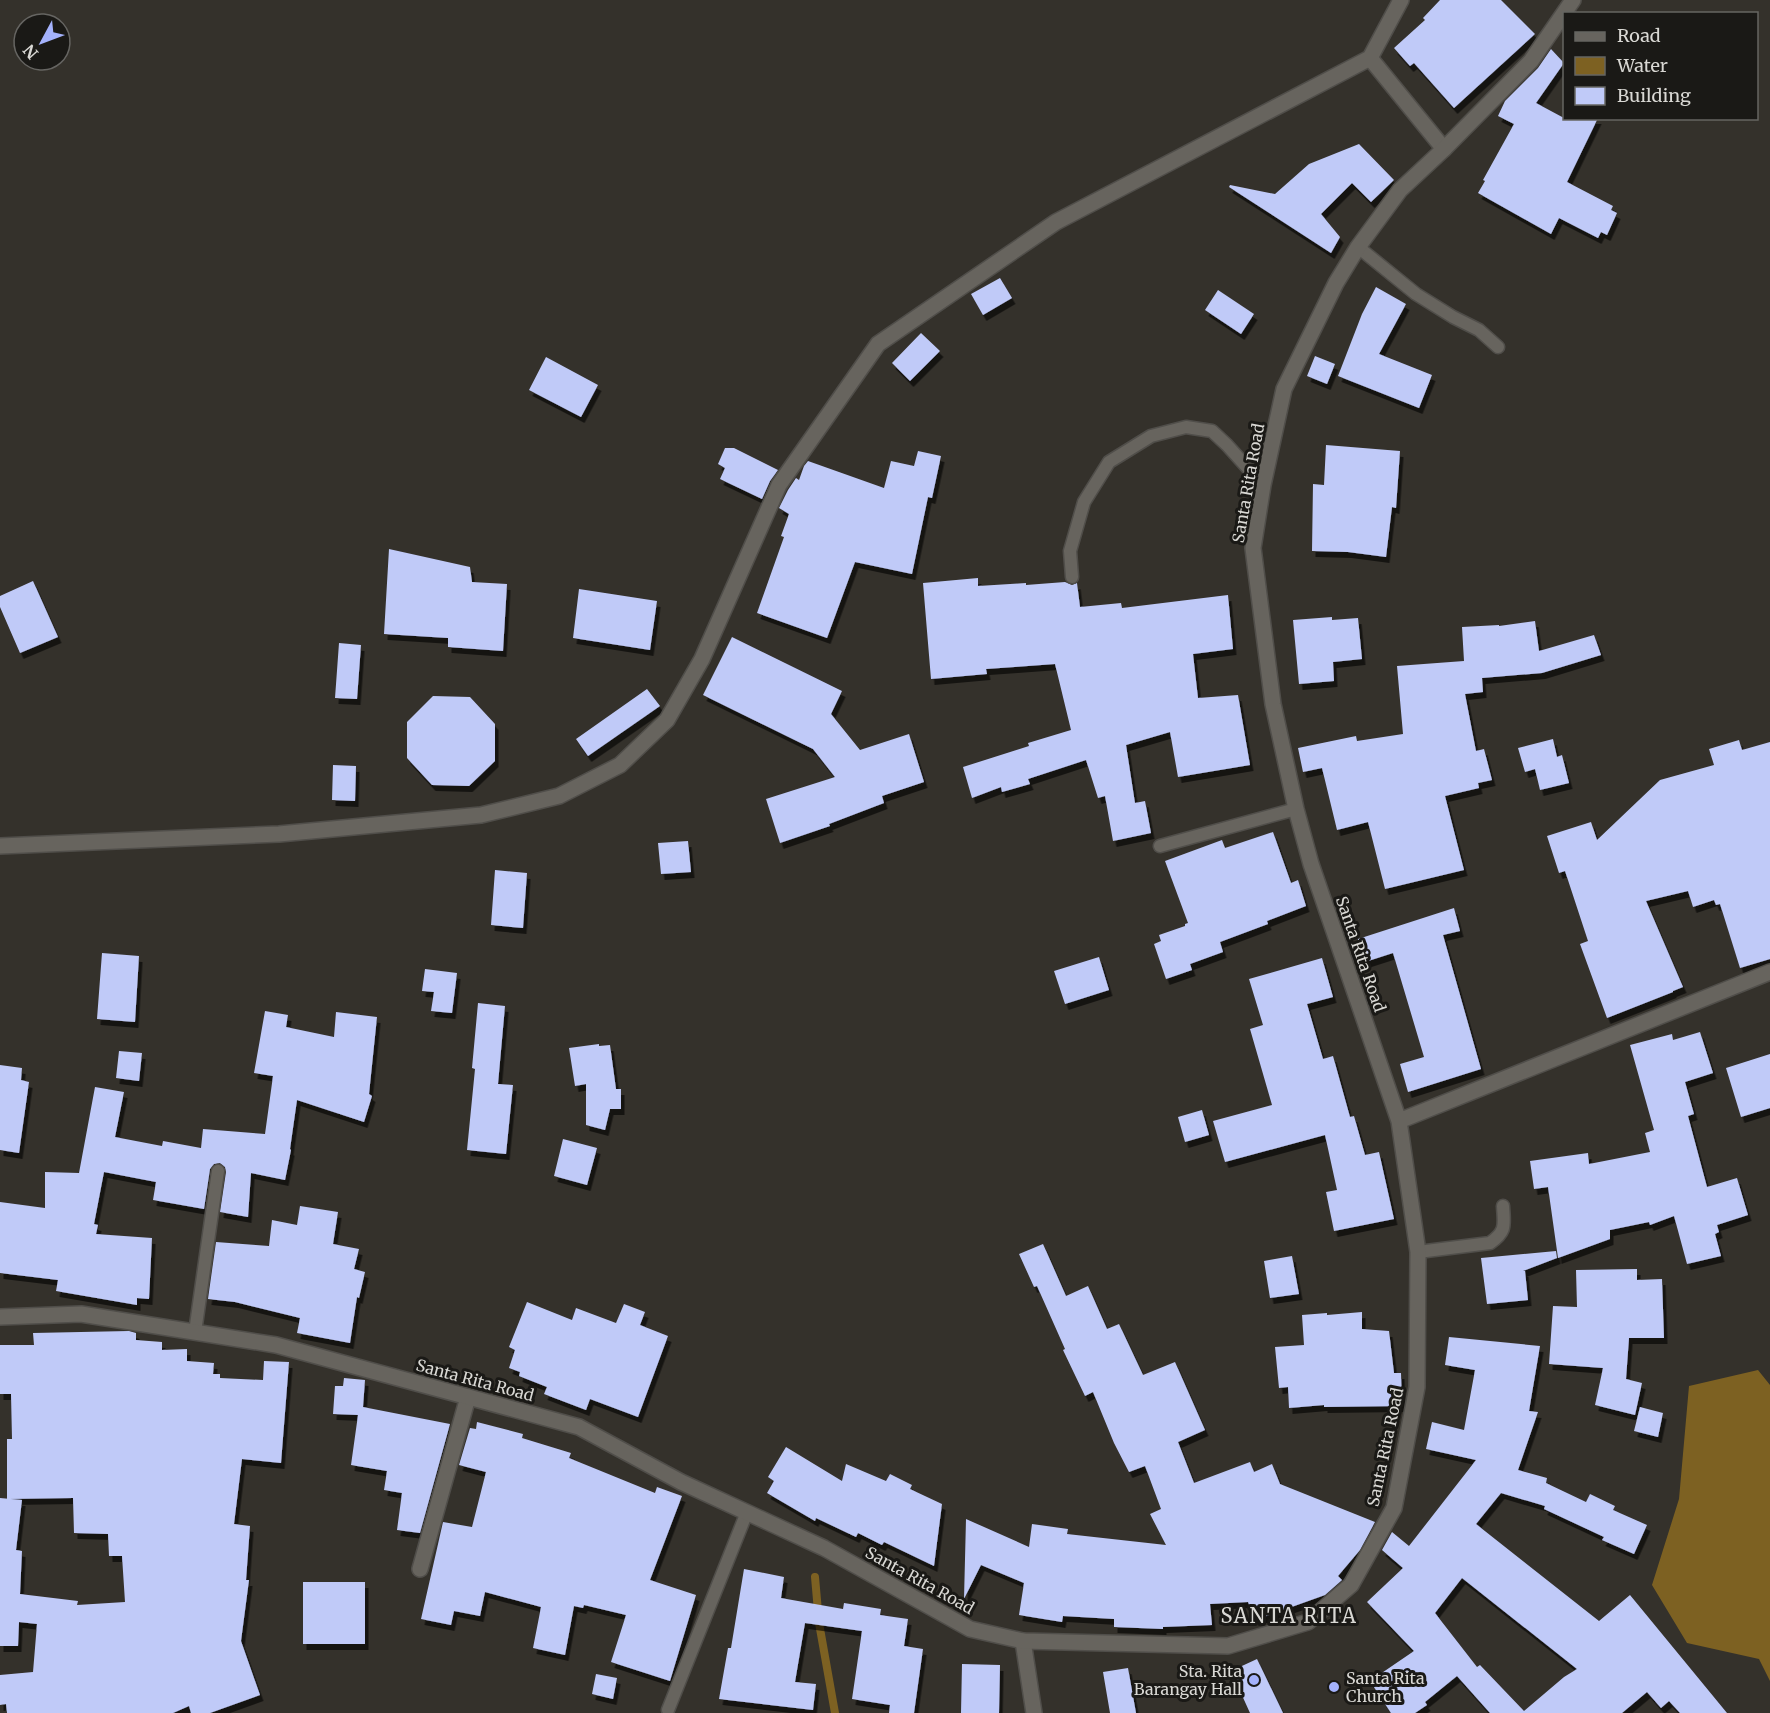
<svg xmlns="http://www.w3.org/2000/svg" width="1770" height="1713" viewBox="0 0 1770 1713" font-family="Merriweather,serif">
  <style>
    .water { fill: #7d6122 }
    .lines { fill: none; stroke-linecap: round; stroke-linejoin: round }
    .stream { stroke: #7d6122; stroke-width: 8 }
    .building { fill: #c0caf8; fill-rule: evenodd; filter: url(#shadow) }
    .lane-casing { stroke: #504e4a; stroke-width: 15 }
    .street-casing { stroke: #504e4a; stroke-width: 18 }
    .secondary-casing { stroke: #504e4a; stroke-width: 18 }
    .lane { stroke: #67645e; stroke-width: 12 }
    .street { stroke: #67645e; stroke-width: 15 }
    .secondary { stroke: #67645e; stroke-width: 15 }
    .poi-dot { fill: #a4b2fc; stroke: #1a1916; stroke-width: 2 }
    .labels { text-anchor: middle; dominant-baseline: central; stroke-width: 6; stroke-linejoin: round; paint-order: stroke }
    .street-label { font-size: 16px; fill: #d9d8d4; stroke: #1a1916 }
    .poi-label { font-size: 16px; fill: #d9d8d4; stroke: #1a1916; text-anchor: end }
    .quarter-label { font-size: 20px; letter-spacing: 1.5px; fill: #d9d8d4; stroke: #1a1916 }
  </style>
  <defs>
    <filter id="shadow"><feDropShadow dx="3.5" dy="6" stdDeviation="0" flood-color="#0009"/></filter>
  </defs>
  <rect width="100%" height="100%" fill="#34312b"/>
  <path class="water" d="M1758,1370L1770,1385V1681L1759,1659L1687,1643L1652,1585L1679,1499L1689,1386Z"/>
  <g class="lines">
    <path class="stream" d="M815,1577L819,1623L835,1713"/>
  </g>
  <path class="building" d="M1440,0H1501L1535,34L1454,108L1414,63L1410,66L1394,48L1425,20L1423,18Z
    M1551,49L1564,63L1536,103L1564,118H1598L1567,182L1613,206L1611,210L1617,213L1607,235L1601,232L1598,238L1559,218L1551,234L1478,193L1485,181L1483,180L1514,124L1498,116L1505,101L1538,68Z
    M1359,144L1394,180L1371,202L1352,183L1321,214L1340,237L1331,253L1229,187L1230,185L1275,194L1309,164Z
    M1000,278L1012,298L983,315L971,294Z
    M1376,287L1406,304L1379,354L1432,375L1419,408L1338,376L1362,314Z
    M1218,290L1254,314L1241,334L1205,310Z
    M921,333L940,351L910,381L892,363Z
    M1315,356L1335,364L1327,384L1307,376Z
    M546,357L598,385L581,417L529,390Z
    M1326,445L1400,451L1396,508L1392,507L1386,557L1348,552L1312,551L1313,484L1324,485Z
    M725,448H734L778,470L770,481L762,499L720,479L725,468L718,464Z
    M918,451L941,456L932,498L928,497L912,574L855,562L827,638L757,613L784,537L781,536L789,514L779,508L788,490L796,478L799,480L804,466L808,461L884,488L891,461L914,466Z
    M389,549L470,567L472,582L507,584L503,651L448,647V638L384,634Z
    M978,578V586L1026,583V585L1065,582L1072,585L1077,583L1080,607L1121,603L1122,608L1228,595L1233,649L1193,654L1198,698L1238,695L1250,765L1178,777L1170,732L1126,745L1135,803L1145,801L1151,833L1113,841L1105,796L1098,798L1086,760L1028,779L1030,784L1002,792L1001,787L972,798L963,767L1029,746L1028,743L1071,730L1055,664L986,669L987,674L931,679L923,583Z
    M33,581L58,637L20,653L0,607V596Z
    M579,589L657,601L650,650L573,638Z
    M1332,617V620L1358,618L1362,659L1333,662L1334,681L1299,684L1293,620Z
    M1535,621L1539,651L1594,635L1601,655L1542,673L1482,678L1483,692L1465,694L1476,751L1484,749L1492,780L1478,783L1479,788L1445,796L1464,870L1385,889L1368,822L1337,830L1322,768L1303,772L1298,748L1356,736L1357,741L1403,734L1397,666L1464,661L1462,627L1499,625V626Z
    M732,637L842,691L831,714L860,750L909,734L924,782L882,796L884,803L829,824L830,826L780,843L766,799L835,777L813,749L703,695Z
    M339,643L361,645L357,699L335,698Z
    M647,689L660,706L588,756L576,739Z
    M433,696L470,697L495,724V761L469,786L432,785L407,758V722Z
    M1553,739L1557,757L1562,755L1569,783L1540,790L1535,769L1525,772L1518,748Z
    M1739,740L1742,750L1770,742V959L1740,968L1720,904L1716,905L1714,900L1693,907L1688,891L1646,901L1683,987L1673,991V992L1607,1018L1580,944L1588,941L1565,871L1559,873L1547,836L1591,822L1597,840L1660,780L1714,765L1709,749Z
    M333,765L356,766L355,801L332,800Z
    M1273,832L1291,883L1298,880L1306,906L1267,921L1268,924L1220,942L1223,952L1190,964L1192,970L1166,979L1154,944L1161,941L1159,935L1185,926V924L1188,923L1165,861L1222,840L1225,848Z
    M688,841L691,872L661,874L658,843Z
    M495,870L527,873L523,928L491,925Z
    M1454,908L1460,931L1443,935L1481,1069L1408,1092L1400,1064L1424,1057L1393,953L1365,962L1358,939Z
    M102,953L139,956L135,1022L97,1019Z
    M1099,957L1109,990L1065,1004L1054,971Z
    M1322,958L1333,997L1307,1004L1323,1059L1333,1056L1350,1117L1354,1116L1365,1155L1379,1152L1394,1219L1334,1231L1326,1192L1337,1190L1325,1135L1225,1162L1213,1121L1272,1105L1250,1029L1263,1025L1249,979Z
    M425,969L457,973L452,1013L431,1011L434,992L422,991Z
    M478,1003L505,1006L498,1084L513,1085L506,1154L467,1150L475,1069L472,1068Z
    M265,1011L288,1015L286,1027L334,1037L336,1012L377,1017L369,1094L372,1096L364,1122L297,1100L290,1149L291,1150L285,1180L251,1173L248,1217L220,1212L226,1172L225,1167L220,1163L214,1164L210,1169L204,1209L153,1200L156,1182L104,1172L94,1224L98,1225L96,1234L152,1238L149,1299L137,1298V1305L56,1291L58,1280L0,1273V1202L45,1208V1172L79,1173L95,1087L124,1092L115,1137L162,1146L163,1141L201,1148L203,1129L265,1134L273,1076L254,1073Z
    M1700,1032L1713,1073L1685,1082L1694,1114L1688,1116L1707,1187L1737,1178L1748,1215L1717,1225L1719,1232L1715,1234L1721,1256L1687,1264L1674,1216L1650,1225L1649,1222L1610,1230V1239L1558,1258L1548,1187L1534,1189L1530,1161L1588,1153L1589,1164L1650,1152L1645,1133L1654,1130L1630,1045L1672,1034L1673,1040Z
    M599,1044V1046L610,1045L616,1089H621V1109H610L605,1130L586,1125V1084L575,1086L569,1048Z
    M119,1051L142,1053L139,1081L116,1078Z
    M1770,1054V1108L1741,1117L1726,1068Z
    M0,1065L22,1068L21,1080L29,1082L19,1153L0,1150Z
    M1202,1110L1209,1135L1185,1142L1178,1117Z
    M563,1139L597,1148L587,1185L554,1176Z
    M300,1206L338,1212L333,1244L359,1249L354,1269L365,1272L359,1298L357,1297L350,1343L297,1333L300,1318L235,1302L208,1299L216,1242L269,1246L272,1220L297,1225Z
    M1043,1244L1066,1296L1088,1286L1107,1329L1119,1324L1143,1375L1175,1362L1205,1430L1178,1442L1194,1483L1250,1462L1254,1472L1272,1464L1280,1484L1375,1522L1360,1550L1338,1576L1342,1580L1325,1595L1255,1620L1248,1602L1210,1604L1212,1625L1163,1627V1629L1114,1627V1619L1063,1616L1062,1622L1019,1615L1024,1583L981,1565L964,1599L966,1519L1029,1547L1032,1524L1068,1529L1067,1534L1166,1545L1150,1514L1161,1509L1145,1466L1129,1472L1114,1443L1093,1392L1085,1396L1063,1350L1065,1349L1037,1286L1034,1287L1019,1254Z
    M1556,1251L1557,1258L1523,1271H1525L1528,1300L1487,1304L1481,1258Z
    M1292,1256L1299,1294L1270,1298L1264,1261Z
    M1637,1269V1280L1662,1279L1664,1338H1629L1626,1379L1642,1383L1635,1415L1595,1405L1603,1368L1549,1364L1553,1306L1577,1307L1576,1270Z
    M527,1302L572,1320L576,1308L616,1323L624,1304L645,1312L640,1325L668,1336L638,1417L590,1399L586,1410L544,1394L547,1387L519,1376L520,1372L509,1368L515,1350L509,1347Z
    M1362,1312V1329L1389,1331L1394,1373H1401L1402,1406L1324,1407V1405L1289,1408L1288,1387L1279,1388L1275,1347L1304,1345L1302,1315L1327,1313V1315Z
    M129,1331L136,1333V1340L162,1342V1350L187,1349V1361L214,1363L213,1374H220V1378L263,1380L264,1361L289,1362L281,1463L242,1459L234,1524L250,1526L246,1580H249L241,1641L260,1695L210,1713H191L189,1706L173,1713H7L6,1704L0,1705V1675L33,1672L37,1624L19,1622L18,1646H0V1498L22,1500L16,1550L22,1551L20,1594L78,1601L77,1605L125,1602L122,1556H109L108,1534L74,1533L73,1498L7,1499V1439H12L11,1394H0V1345H34L33,1333Z
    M1449,1337L1540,1346L1529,1411L1538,1412L1518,1470L1547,1478L1546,1483L1586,1502L1590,1494L1615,1506L1613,1510L1647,1525L1634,1554L1602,1540L1604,1537L1544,1509L1545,1506L1501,1493L1476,1524L1599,1621L1630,1595L1727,1713H1680L1669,1701L1661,1708L1647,1692L1622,1713H1490L1457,1676L1425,1702L1427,1705L1415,1713H1391L1370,1681L1414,1651L1367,1602L1403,1568L1382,1550L1392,1532L1409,1546L1476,1460L1426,1449L1432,1422L1464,1430L1475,1370L1445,1365ZM1462,1578L1577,1669L1564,1677L1524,1711L1480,1665L1477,1667L1435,1613Z
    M344,1378L365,1380L363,1407L450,1424L420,1533L397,1530L402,1493L384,1490L387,1471L351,1465L358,1415L333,1414L335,1386H343Z
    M1640,1407L1663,1413L1658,1437L1634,1431Z
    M477,1422L523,1434L522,1438L571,1453L569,1458L655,1493L657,1487L682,1496L650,1580L696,1595L670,1681L611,1662L626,1615L584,1605L583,1608L574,1606L565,1655L533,1648L541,1607L485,1592L480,1616L454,1611L451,1625L421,1619L443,1522L472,1527L486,1472L459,1465L470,1428L476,1429Z
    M786,1447L842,1481L846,1464L886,1481L890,1474L912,1485L910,1489L942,1504L934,1566L884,1542L882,1545L858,1533L856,1537L816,1518L815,1521L767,1493L774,1481L768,1477Z
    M744,1569L784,1577L781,1598L843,1609L844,1603L881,1609L880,1615L908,1619L904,1646L923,1649L914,1713H889L890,1705L852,1699L862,1631L805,1623L795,1682L816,1684L813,1710L719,1699L728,1648H731Z
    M303,1582H365V1644H303Z
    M1257,1659L1283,1713H1250L1231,1671Z
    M962,1664L1000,1665L999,1713H961Z
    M1128,1668L1136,1713H1110L1103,1672Z
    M596,1674L617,1678L613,1699L592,1694Z"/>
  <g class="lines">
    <defs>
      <path id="lane" d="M1358,247L1416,294L1453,317L1479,330L1498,347
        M1072,577L1070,551L1084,502L1109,462L1151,436L1186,427L1212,431L1227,445L1263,485
        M1160,846L1296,809
        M1418,1252L1490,1243C1507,1231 1504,1225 1503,1206
        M195,1332L218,1171
        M668,1710L747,1512"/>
      <path id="street" d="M1370,58L1444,149
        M0,846L279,834L481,815L559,796L620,765L667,720L702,659L779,485L878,344L1056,222L1370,58L1401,0
        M420,1569L468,1397
        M1023,1641L1034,1713"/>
      <path id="secondary" d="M1399,1121L1770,972
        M0,1317L81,1314L276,1345L579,1427L681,1482L824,1548L970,1629L1023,1641L1228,1646L1308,1622L1351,1585L1394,1508L1417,1387L1418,1252L1399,1121L1311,864L1296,809L1273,704L1253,548L1263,485L1284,389L1336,283L1358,247L1400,190L1444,149L1531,61L1573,0"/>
    </defs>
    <use href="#lane" class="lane-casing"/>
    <use href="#street" class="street-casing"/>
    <use href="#secondary" class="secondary-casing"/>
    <use href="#lane" class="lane"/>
    <use href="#street" class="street"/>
    <use href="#secondary" class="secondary"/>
  </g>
  <g class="poi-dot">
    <circle cx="1254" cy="1680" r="6"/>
    <circle cx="1334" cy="1687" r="6"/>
  </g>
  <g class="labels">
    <g class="street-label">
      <text transform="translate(1248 483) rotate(-80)">Santa Rita Road</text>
      <text transform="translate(1361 954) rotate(71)">Santa Rita Road</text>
      <text transform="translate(475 1380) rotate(15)">Santa Rita Road</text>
      <text transform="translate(1385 1447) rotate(-78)">Santa Rita Road</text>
      <text transform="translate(920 1580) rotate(29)">Santa Rita Road</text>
    </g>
    <g class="poi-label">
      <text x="1242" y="1671">Sta. Rita<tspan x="1242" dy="18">Barangay Hall</tspan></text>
      <text x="1346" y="1678" text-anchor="start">Santa Rita<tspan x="1346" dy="18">Church</tspan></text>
    </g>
    <g class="quarter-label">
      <text x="1289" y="1615">SANTA RITA</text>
    </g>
  </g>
  <rect x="1563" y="12" width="195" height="108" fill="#1a1916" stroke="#666562" stroke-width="1.5"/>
  <rect x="1575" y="32" width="30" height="9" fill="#67645e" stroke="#666562" stroke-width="1.5"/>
  <text x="1617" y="42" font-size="18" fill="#d9d8d4">Road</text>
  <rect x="1575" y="57" width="30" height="18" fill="#7d6122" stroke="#666562" stroke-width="1.5"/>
  <text x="1617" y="72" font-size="18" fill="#d9d8d4">Water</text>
  <rect x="1575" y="87" width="30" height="18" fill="#c0caf8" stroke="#666562" stroke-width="1.5"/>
  <text x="1617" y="102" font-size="18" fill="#d9d8d4">Building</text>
  <g transform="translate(42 42) rotate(229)"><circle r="28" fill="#1a1916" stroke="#666562" stroke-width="1.5"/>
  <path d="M0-4.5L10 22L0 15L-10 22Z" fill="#a4b2fc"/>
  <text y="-9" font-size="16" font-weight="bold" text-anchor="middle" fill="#d9d8d4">N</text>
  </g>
</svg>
